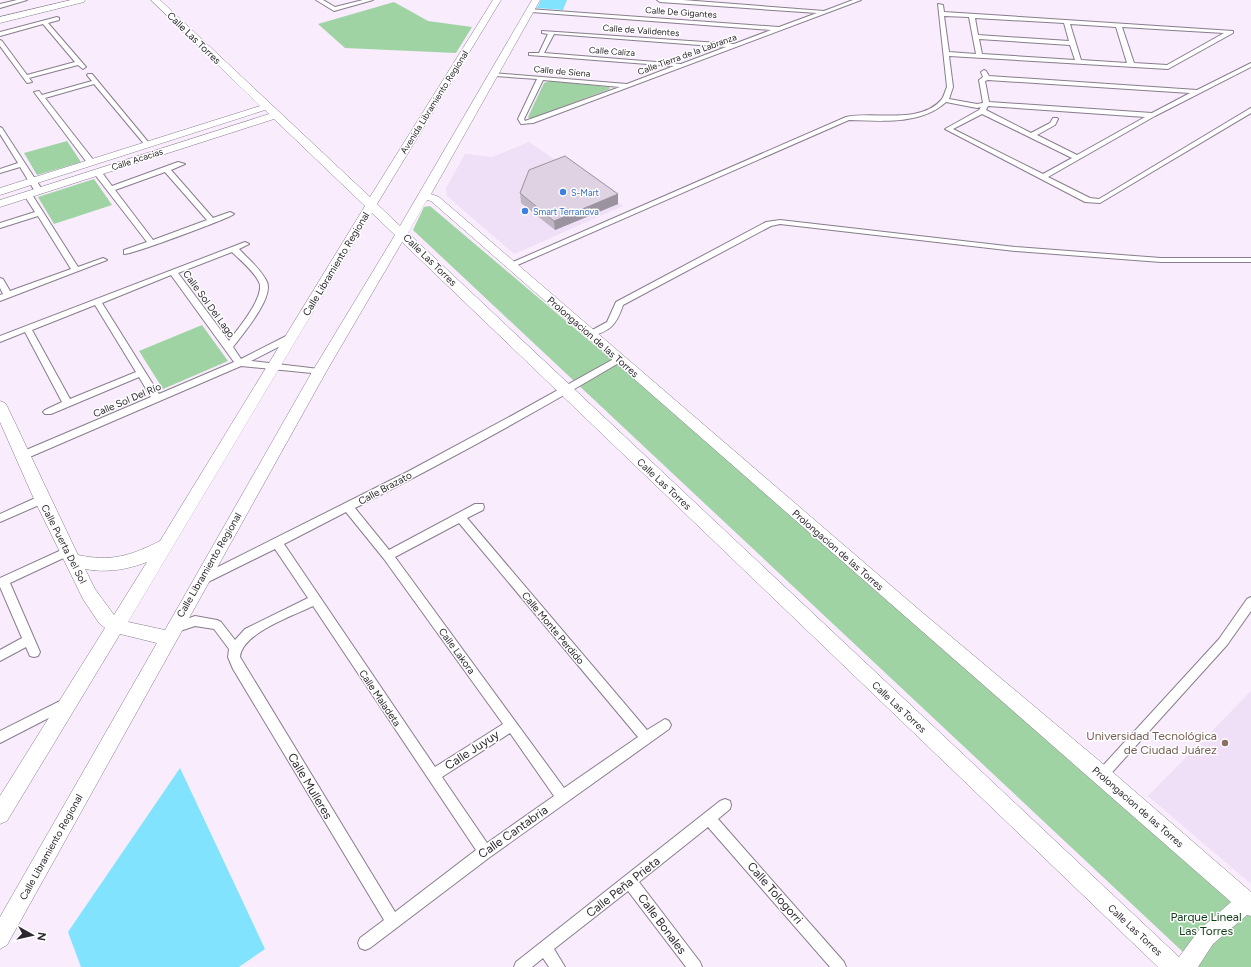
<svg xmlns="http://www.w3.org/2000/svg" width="1251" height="967" viewBox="0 0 1251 967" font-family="Figtree,sans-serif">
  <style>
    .built { fill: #f0e0f7 }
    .green { fill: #a0d3a4 }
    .water { fill: #81e3fd }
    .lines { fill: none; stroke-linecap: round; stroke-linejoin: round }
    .street-casing { stroke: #887d8c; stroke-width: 2 }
    .secondary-casing { stroke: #887d8c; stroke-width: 1 }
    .street { fill: #fff; fill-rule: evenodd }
    .secondary { fill: #fff; fill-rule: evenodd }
    .wall { fill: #bfb5c3 }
    .shaded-wall { fill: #9b939f }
    .building { fill: #ded2e3; stroke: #9b939f }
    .shop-dot { fill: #3f7fe0; stroke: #fff; stroke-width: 1.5 }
    .education-dot { fill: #8d6e63; stroke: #fff; stroke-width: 1.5 }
    .labels { text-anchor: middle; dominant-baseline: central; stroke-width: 3; stroke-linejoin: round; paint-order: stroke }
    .far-street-label { font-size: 9px; fill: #2c272e; stroke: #fff }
    .far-shop-label { font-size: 9px; fill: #366cbe; stroke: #fff; text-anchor: start }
    .street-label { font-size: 10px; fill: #2c272e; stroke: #fff }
    .near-education-label { font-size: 12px; fill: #785e54; stroke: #fff; text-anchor: end }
    .near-street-label { font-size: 12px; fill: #2c272e; stroke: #fff }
    .near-park-label { font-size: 12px; fill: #0f3b17; stroke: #fff }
  </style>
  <rect width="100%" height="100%" fill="#f8ecfd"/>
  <path class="built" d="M529,142L623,206L514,254L447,196L446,188L465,154L492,157Z
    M1251,691V884L1148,796Z"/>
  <path class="green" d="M394,2L428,21L472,27L456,53L345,48L318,24Z
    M550,81L609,87L610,89L530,119L528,117L544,83Z
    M67,141L81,162L37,175L24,153Z
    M94,179L112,205L54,224L38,197Z
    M430,206L1102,775L1251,915V967H1199L413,230L424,207Z
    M202,325L228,361L163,389L139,351Z"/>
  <path class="water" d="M541,0H567L563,10L537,8Z
    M180,768L265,949L239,967H81L68,932Z"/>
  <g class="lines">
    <defs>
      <path id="street" d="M17,0H27L0,8V4Z
        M316,0H323L335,7L363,0H373L334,11Z
        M657,0H683L824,11L853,0H861L533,123L521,124L518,119L537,79L495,76L492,74L493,73L627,84L674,66L529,55V53H539L548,34L542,33V31L734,44L771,30L531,12L528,10L529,9L779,27L817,13L660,2ZM554,34L726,47L681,64L544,53ZM543,80L620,87L525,121L524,119Z
        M938,4L943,5L944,12L1233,31V33L1168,69L949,56L953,87L949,99L977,104L983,103L979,80L983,77L981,72L984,70L986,71L989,76L1197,90L1251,63V67L1155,116L1048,177L1090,198L1099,199L1249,109L1251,108V113L1100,203L1085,202L945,129L979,110L981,107L977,108L946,102C921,125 881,121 849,120L513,267H510L506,265L846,117C873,111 921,125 942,99C944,96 945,91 947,87ZM944,16L969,17L976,54L949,52ZM975,18L1064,23L1069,41L978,35ZM1070,24L1116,27L1127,63L1081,60ZM1122,27L1224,33L1167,65L1134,63ZM979,39L1070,45L1075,60L982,54ZM988,80L1190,93L1152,113L989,102L985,81ZM988,106L1145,117L1077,155L1037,135L1055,125L1058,119L1057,118H1053L1050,123L1031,133L986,110ZM982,114L1072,158L1043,174L953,129Z
        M57,17L59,18V20L48,23L86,67L83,69L78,65L29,78L32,82L27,83L0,46V40L2,41L27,75L75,62L43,24L0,36V32Z
        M88,74H92L149,143V145H145L94,84L45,98L95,162L88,164L34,92L39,91L42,95L92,81L87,75Z
        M0,127L2,128L43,191L42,193H36L20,167L0,173V169L18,163L0,134Z
        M178,162L185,164L171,170L213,218L230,212L234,214C228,219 130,255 124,254V250L147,242L93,172L100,170L112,186ZM165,172L207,220L153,240L115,190Z
        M25,193H31L78,267L103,258L107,260L0,301V295L3,294L0,288V278L3,279L10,291L71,269L38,216L0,228V223L35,212L24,195Z
        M780,220L1015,247L1161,258H1251V262H1161L1015,251L780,224L771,226L623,305C616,326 610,331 589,337L585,334L607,322L616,302L766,222Z
        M245,242L249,244L239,249C248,259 262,270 267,282C274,298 242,335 233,347L241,359L290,334H296L297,336L296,338L251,361L319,369L322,370L323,372L322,374L241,366L25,459H19L17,456L19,453L151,397L139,377L51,414H45L43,412L45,410L62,402L25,332L0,342V336ZM232,252C241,261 253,270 259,282C266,296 237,330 229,341L178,273ZM171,275L234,362L159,394L102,303ZM95,305L136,372L70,399L32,330Z
        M619,356L622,357L623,359L622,361C535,413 445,462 355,508L389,550L475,504H483L484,507L483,510L467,518L647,730L665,719L669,721L671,725L669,729L490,857L370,948L365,950L360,948L358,943L360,938L384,920L233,669L228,657L229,649L214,629L195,626L174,633L170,631L168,628L170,625L195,616L217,620L221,622L235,640L245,629L308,598L275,549L206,583L202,584L198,583L197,580L198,577L409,471L513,415ZM346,512L384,559L503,724L435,767L284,544ZM459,523L638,737L564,788L395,557ZM313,606L476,850L395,912L240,657C242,633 293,616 313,606ZM510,733L554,796L487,843L442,777Z
        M42,495L46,496L47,499L46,502L0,522V514Z
        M68,547L72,548L73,551L72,554L10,583L40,652L38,656L34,657L30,656L26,647L0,661V650L22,638L0,587V578Z
        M1251,597V611L1227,645L1106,779L1102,781L1098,779L1096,775L1098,771L1219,639L1247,599Z
        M66,698L70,699L72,703L70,707L0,743V731Z
        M725,799L730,801L731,805L730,809L718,819L844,962L846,967H830L708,827L639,882L700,962L702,967H686L628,891L554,949L565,967H549L543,958L532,967H514L516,962L720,801Z"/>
      <path id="secondary" d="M71,0H85L84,2L0,23V17Z
        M151,0H160L370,197L493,0H501L377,204L400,226L532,0H540L431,194L439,197L917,608L1109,769L1251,892V916L1247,915L1213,944L1198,967H1158L402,242L326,372L7,945L0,949V917L157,643L120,634L7,821L0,824V796L105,628L99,623L83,599L34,499L0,422V401L5,403L7,406L78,555C111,562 130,556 160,541L365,206L274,119L0,207V200L269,114L265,110L0,195V188L260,106ZM427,200L431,201L1231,902L1199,930L1179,957L408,233ZM372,213L395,235L312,372L165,630L128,622ZM147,562L114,615L95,589L85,569C107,573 126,570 147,562Z"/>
    </defs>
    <use href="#street" class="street-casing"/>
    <use href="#secondary" class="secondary-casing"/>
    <use href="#street" class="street"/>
    <use href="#secondary" class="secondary"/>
  </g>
  <path class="wall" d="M520,193L618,194V204L555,230L521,203Z"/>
  <path class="shaded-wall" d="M618,194V204L555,230L554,221Z"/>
  <path class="building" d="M565,156L618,194L554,221L520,193L529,170Z"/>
  <g class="shop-dot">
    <circle cx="563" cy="192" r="4"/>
    <circle cx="525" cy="211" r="4"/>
  </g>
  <circle class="education-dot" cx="1225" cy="743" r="4"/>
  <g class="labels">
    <g class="far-street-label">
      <text transform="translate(681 12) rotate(4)">Calle De Gigantes</text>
      <text transform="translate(641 30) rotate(4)">Calle de Validentes</text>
      <text transform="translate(612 51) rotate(4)">Calle Caliza</text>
      <text transform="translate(687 54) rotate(-20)">Calle Tierra de la Labranza</text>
      <text transform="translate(562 71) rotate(5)">Calle de Siena</text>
      <text transform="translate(434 102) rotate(-58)">Avenida Libramiento Regional</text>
      <text transform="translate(137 159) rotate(-18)">Calle Acacias</text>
    </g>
    <g class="far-shop-label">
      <text x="571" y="192">S-Mart</text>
      <text x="533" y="211">Smart Terranova</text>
    </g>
    <g class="street-label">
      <text transform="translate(194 38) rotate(44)">Calle Las Torres</text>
      <text transform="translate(430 260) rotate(44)">Calle Las Torres</text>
      <text transform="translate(336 264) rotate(-59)">Calle Libramiento Regional</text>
      <text transform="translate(209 304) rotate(54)">Calle Sol Del Lago</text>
      <text transform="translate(593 337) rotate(41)">Prolongacion de las Torres</text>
      <text transform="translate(127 400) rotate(-23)">Calle Sol Del Río</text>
      <text transform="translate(664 484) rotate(43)">Calle Las Torres</text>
      <text transform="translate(385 488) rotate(-28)">Calle Brazato</text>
      <text transform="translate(64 544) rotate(63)">Calle Puerta Del Sol</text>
      <text transform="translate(838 550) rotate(41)">Prolongacion de las Torres</text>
      <text transform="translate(209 565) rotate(-60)">Calle Libramiento Regional</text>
      <text transform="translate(553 628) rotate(50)">Calle Monte Perdido</text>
      <text transform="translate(457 651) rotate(54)">Calle Lakora</text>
      <text transform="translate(380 698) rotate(56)">Calle Maladeta</text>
      <text transform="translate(899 707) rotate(43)">Calle Las Torres</text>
      <text transform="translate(1138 807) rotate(41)">Prolongacion de las Torres</text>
      <text transform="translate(51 847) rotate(-61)">Calle Libramiento Regional</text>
      <text transform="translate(1135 930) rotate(43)">Calle Las Torres</text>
    </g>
    <g class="near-education-label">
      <text x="1217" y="736">Universidad Tecnológica<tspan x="1217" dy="14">de Ciudad Juárez</tspan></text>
    </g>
    <g class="near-street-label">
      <text transform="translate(472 750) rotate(-33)">Calle Juyuy</text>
      <text transform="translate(310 786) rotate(59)">Calle Mulleres</text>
      <text transform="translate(513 832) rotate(-35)">Calle Cantabria</text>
      <text transform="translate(623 887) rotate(-38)">Calle Peña Prieta</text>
      <text transform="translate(775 893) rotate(49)">Calle Tologorri</text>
      <text transform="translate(662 924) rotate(53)">Calle Bonales</text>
    </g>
    <g class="near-park-label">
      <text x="1206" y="917">Parque Lineal<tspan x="1206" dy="14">Las Torres</tspan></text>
    </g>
  </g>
  <g transform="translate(32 935) rotate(98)" stroke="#ffffff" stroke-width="3" paint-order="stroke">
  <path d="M0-3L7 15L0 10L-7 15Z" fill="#2c272e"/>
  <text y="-6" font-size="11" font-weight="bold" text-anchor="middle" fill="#2c272e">N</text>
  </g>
</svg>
